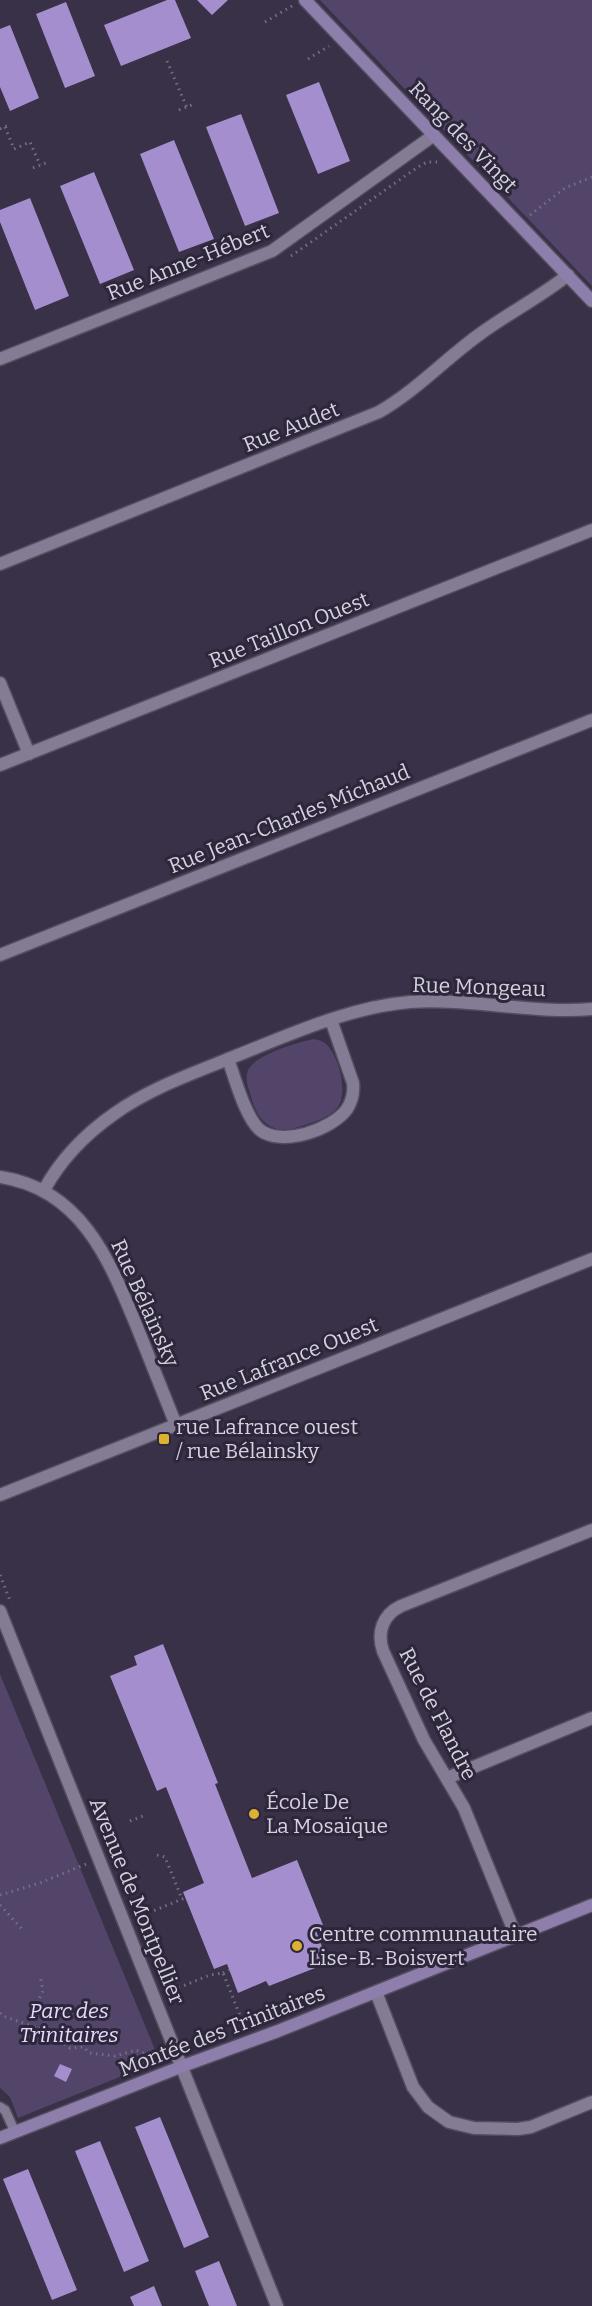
<svg xmlns="http://www.w3.org/2000/svg" width="592" height="2306" viewBox="0 0 592 2306" font-family="Bitter,serif">
  <style>
    .green { fill: #524569 }
    .building { fill: #a48ece }
    .lines { fill: none; stroke-linecap: round; stroke-linejoin: round }
    .lane-casing { stroke: #534d5f; stroke-width: 12 }
    .street-casing { stroke: #534d5f; stroke-width: 15 }
    .secondary-casing { stroke: #534d5f; stroke-width: 15 }
    .path { stroke: #767083; stroke-width: 3; stroke-dasharray: 1.5 4.5; stroke-linecap: butt }
    .lane { stroke: #847c95; stroke-width: 9 }
    .street { stroke: #847c95; stroke-width: 12 }
    .secondary { stroke: #8e7eac; stroke-width: 12 }
    .poi-dot { fill: #dbb233; stroke: #2e273c; stroke-width: 2 }
    .labels { text-anchor: middle; dominant-baseline: central; stroke-width: 6; stroke-linejoin: round; paint-order: stroke }
    .street-label { font-size: 21px; fill: #d5d1df; stroke: #2e273c }
    .poi-label { font-size: 21px; fill: #d5d1df; stroke: #2e273c; text-anchor: start }
    .park-label { font-size: 21px; font-style: italic; fill: #e6dbff; stroke: #2e273c }
  </style>
  <rect width="100%" height="100%" fill="#393147"/>
  <path class="green" d="M320,0H592V286Z
    M314,1039C318,1040 323,1041 326,1044C339,1056 349,1093 337,1108C330,1117 316,1121 305,1125C295,1128 284,1132 274,1128C261,1123 256,1112 252,1100C250,1092 245,1082 247,1073C250,1056 298,1042 314,1039Z
    M0,1674L156,2052L152,2064L18,2118L10,2097L0,2088Z"/>
  <path class="building" d="M167,0H175L191,38L121,66L104,25Z
    M197,0H228L212,15Z
    M66,2L95,76L65,88L36,14Z
    M10,25L39,98L10,111L0,87V29Z
    M319,82L350,161L318,174L286,95Z
    M241,114L279,213L245,226L206,127Z
    M174,140L214,239L179,252L140,154Z
    M94,172L134,270L100,284L60,186Z
    M30,198L69,296L35,310L0,222V210Z
    M163,1644L218,1783L215,1784L252,1878L297,1860L323,1925L315,1928L328,1963L269,1986L266,1981L238,1993L227,1964L214,1969L183,1892L204,1883L166,1787L157,1791L110,1676L137,1665L134,1656Z
    M60,2064L72,2069L66,2082L54,2076Z
    M160,2117L209,2237L184,2248L135,2127Z
    M100,2141L149,2261L124,2272L75,2151Z
    M28,2169L77,2290L52,2300L3,2179Z
    M219,2261L237,2306H209L195,2271Z
    M154,2286L162,2306H134L130,2297Z"/>
  <g class="lines">
    <defs>
      <path id="lane" d="M0,2107L5,2110L15,2132"/>
      <path id="street" d="M0,359L272,251L434,135
        M0,564L379,412C416,391 445,359 480,334C509,313 540,297 568,275
        M0,683L29,754
        M0,765L592,530
        M0,955L592,720
        M228,1059C235,1078 245,1117 260,1130C281,1147 332,1130 347,1109C352,1101 354,1092 353,1083L331,1020
        M0,1177C81,1189 109,1259 137,1327C150,1360 163,1392 176,1425
        M44,1190C61,1159 84,1135 114,1114C150,1088 192,1074 233,1057C289,1035 349,1007 410,1002C471,998 532,1014 592,1009
        M0,1495L592,1259
        M0,1611L277,2306
        M447,1778L592,1718
        M516,1936L464,1808L424,1740L383,1651C377,1633 382,1615 401,1606L592,1530
        M376,1992L413,2087L428,2107L449,2122L474,2128L518,2129L531,2127L592,2102"/>
      <path id="secondary" d="M305,0L592,301
        M0,2138L183,2066L278,2031L592,1905"/>
    </defs>
    <use href="#lane" class="lane-casing"/>
    <use href="#street" class="street-casing"/>
    <use href="#secondary" class="secondary-casing"/>
    <path class="path" d="M265,22L292,6
      M308,59L329,46
      M167,61L187,108
      M179,110L194,104
      M5,127L14,149L30,142L40,165
      M0,129L11,124
      M33,168L46,163
      M530,215L565,188L592,177
      M291,256L418,167L427,162H441
      M0,1575L11,1603
      M130,1821L143,1816
      M157,1855L165,1857L182,1899
      M0,1895L40,1883L86,1864
      M0,1905L22,1929
      M143,1915L185,1898
      M223,1973L229,1970
      M173,1990L210,1975L223,1973L245,2028
      M0,2013L3,2016L46,2031L70,2048L84,2047L89,2053L115,2056L136,2050L157,2059
      M34,2027L37,2003L43,1991L40,1975"/>
    <use href="#lane" class="lane"/>
    <use href="#street" class="street"/>
    <use href="#secondary" class="secondary"/>
  </g>
  <g class="poi-dot">
    <rect x="158" y="1433" width="12" height="12" rx="3"/>
    <circle cx="254" cy="1814" r="6"/>
    <circle cx="297" cy="1946" r="6"/>
  </g>
  <g class="labels">
    <g class="street-label">
      <text transform="translate(463 137) rotate(46)">Rang des Vingt</text>
      <text transform="translate(188 262) rotate(-22)">Rue Anne-Hébert</text>
      <text transform="translate(291 427) rotate(-22)">Rue Audet</text>
      <text transform="translate(289 630) rotate(-22)">Rue Taillon Ouest</text>
      <text transform="translate(289 819) rotate(-22)">Rue Jean-Charles Michaud</text>
      <text transform="translate(479 987) rotate(2)">Rue Mongeau</text>
      <text transform="translate(145 1303) rotate(66)">Rue Bélainsky</text>
      <text transform="translate(289 1359) rotate(-22)">Rue Lafrance Ouest</text>
      <text transform="translate(438 1714) rotate(63)">Rue de Flandre</text>
      <text transform="translate(137 1901) rotate(68)">Avenue de Montpellier</text>
      <text transform="translate(222 2031) rotate(-21)">Montée des Trinitaires</text>
    </g>
    <g class="poi-label">
      <text x="176" y="1427">rue Lafrance ouest<tspan x="176" dy="24">/ rue Bélainsky</tspan></text>
      <text x="266" y="1802">École De<tspan x="266" dy="24">La Mosaïque</tspan></text>
      <text x="309" y="1934">Centre communautaire<tspan x="309" dy="24">Lise-B.-Boisvert</tspan></text>
    </g>
    <g class="park-label">
      <text x="69" y="2011">Parc des<tspan x="69" dy="24">Trinitaires</tspan></text>
    </g>
  </g>
</svg>
